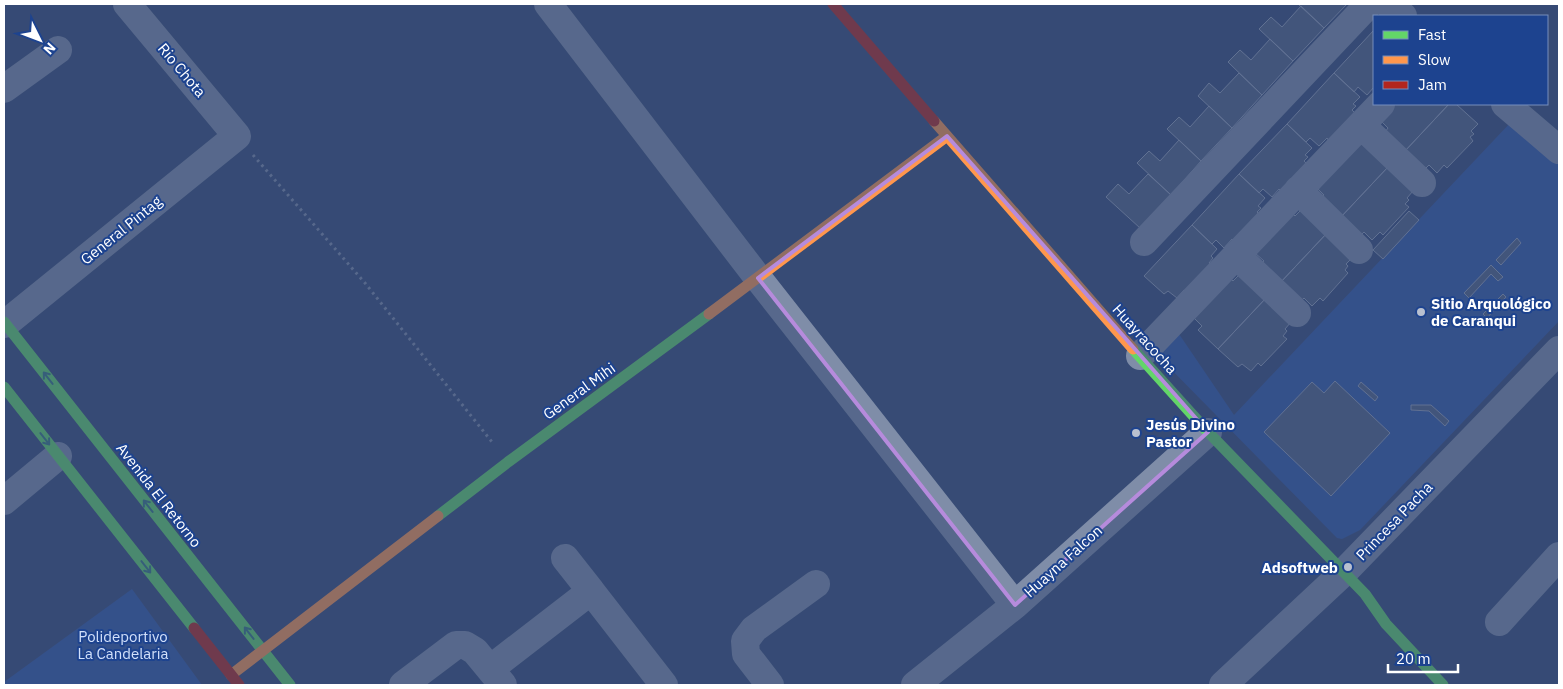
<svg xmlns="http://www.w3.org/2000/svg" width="1563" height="689" viewBox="0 0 1563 689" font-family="'IBM Plex Sans',sans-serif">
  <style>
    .green { fill: #3259a5 }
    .building { fill: #516284; stroke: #939fb7 }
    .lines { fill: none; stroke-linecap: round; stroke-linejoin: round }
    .path { stroke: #7f8da8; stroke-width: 3; stroke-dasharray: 2.5 4; stroke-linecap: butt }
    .street { stroke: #7f8da8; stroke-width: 28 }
    .fast { stroke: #63d668; stroke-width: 11 }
    .slow { stroke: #ff974d; stroke-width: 11 }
    .jam { stroke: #b3261e; stroke-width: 11 }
    .oneway { stroke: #367681 }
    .marked { fill: none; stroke: #b68bdc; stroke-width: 4; stroke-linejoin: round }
    .poi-dot { fill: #b9c0cf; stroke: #1d438f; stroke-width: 2 }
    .labels { text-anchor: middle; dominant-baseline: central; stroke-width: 4; stroke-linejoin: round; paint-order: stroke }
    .street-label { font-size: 15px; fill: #fff; stroke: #1d438f }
    .poi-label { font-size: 15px; font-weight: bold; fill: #fff; stroke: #1d438f; text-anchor: start }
    .park-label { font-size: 15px; fill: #d2e0fa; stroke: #1d438f }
  </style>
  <rect width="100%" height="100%" fill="#374b75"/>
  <path class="green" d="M1512,121L1559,165V321L1360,530L1342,539L1337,538L1157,355L1179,334L1234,415Z
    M132,589L202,685H4V682Z"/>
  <path class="building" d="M1298,4H1347L1324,28Z
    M1301,6L1324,28L1293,61L1259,29L1271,17L1282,27Z
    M1374,30V87L1367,95L1358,87L1354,92L1334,73Z
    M1270,39L1293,61L1262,95L1228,62L1240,50L1251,60Z
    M1239,73L1262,95L1232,128L1198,96L1209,83L1220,93Z
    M1334,73L1360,97L1353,104L1356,106L1352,110L1355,113L1329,141L1327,138L1319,146L1310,138L1306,142L1287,124Z
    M1390,104H1449L1405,151L1385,132L1388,128L1380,120Z
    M1449,104H1456L1478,124L1471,131L1474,134L1470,137L1473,141L1447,168L1444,165L1437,173L1429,165L1425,169L1405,151Z
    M1209,106L1232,128L1201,161L1167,129L1179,117L1190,127Z
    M1287,124L1312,148L1305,155L1308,157L1304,161L1307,164L1282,192L1279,189L1272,197L1263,189L1259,193L1239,174Z
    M1179,140L1201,161L1171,195L1137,163L1149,151L1160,161Z
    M1362,143L1388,167L1340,218L1320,199L1324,195L1316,187Z
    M1388,167L1413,191L1407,198L1409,200L1405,204L1409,207L1383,235L1380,232L1372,240L1364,232L1360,236L1340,218Z
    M1148,174L1171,195L1140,228L1106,197L1118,184L1129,194Z
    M1239,174L1265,198L1258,206L1261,208L1257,212L1260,215L1235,242L1232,239L1224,248L1216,240L1212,244L1192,225Z
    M1302,209L1327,233L1280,283L1260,264L1264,261L1255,253L1293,214L1295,216Z
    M1409,211L1419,220L1383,259L1373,250Z
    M1192,225L1217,249L1211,256L1213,258L1209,263L1213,266L1187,293L1184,290L1177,298L1168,291L1164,294L1144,276Z
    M1327,233L1353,257L1346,264L1348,266L1345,270L1348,273L1323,301L1320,298L1312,306L1304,298L1300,302L1280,283Z
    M1517,238L1521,243L1501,265L1496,260Z
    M1491,265L1503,277L1498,281L1491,274L1469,298L1464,293Z
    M1240,274L1266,298L1218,349L1198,330L1202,326L1194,318L1231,279L1233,281Z
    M1503,294L1506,297L1487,318L1483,314Z
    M1266,298L1291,322L1285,329L1287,331L1283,336L1287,339L1261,366L1258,363L1251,371L1242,364L1238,367L1218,349Z
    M1335,381L1390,433L1331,496L1264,432L1312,382L1324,393Z
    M1361,382L1378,397L1375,401L1358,386Z
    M1411,405H1431L1449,421L1445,426L1429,411L1411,410Z"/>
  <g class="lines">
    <path class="path" d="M253,155L365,283L492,442"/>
    <path class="street" d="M548,4L758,278L1015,605
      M1388,4L1403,16
      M4,89L58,50
      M1505,104L1559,150
      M1361,125L1422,183
      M1298,190L1359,250
      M1144,242L1369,4
      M1236,255L1297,313
      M5,324L237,136L127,4
      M1140,356L1381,104
      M4,501L58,456
      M591,591L664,685
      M1499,622L1559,556
      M490,669L591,591L565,558
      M403,685L456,645H465L475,651L503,685
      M770,685L746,654L745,641L754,629L816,584
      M915,685L1015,605L1208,432
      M1223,685L1344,572L1559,350"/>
    <path class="fast" d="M4,322L290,685
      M1133,349L1208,432L1365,594L1386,624L1443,685
      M4,387L194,628
      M438,516L508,462L709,314"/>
    <path class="slow" d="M934,121L1133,349
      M709,314L947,136
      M231,675L438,516"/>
    <path class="jam" d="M833,4L934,121
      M194,628L239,685"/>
  </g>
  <defs><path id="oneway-shaft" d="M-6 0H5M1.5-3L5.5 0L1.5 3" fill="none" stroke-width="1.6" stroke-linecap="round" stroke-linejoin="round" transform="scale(1.25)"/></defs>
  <g class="oneway">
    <use href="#oneway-shaft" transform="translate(48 378) rotate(-128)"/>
    <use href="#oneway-shaft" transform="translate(45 439) rotate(52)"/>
    <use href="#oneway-shaft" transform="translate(148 506) rotate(-128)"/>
    <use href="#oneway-shaft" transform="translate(146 567) rotate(52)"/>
    <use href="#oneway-shaft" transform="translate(249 633) rotate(-128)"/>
  </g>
  <path d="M0 0H1563V689H0ZM947,136L1208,432L1015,605L758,278Z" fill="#374b75" fill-opacity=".55" fill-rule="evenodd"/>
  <path class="marked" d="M947,136L1208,432L1015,605L758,278Z"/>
  <g class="poi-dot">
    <circle cx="1421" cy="312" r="5"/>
    <circle cx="1136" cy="433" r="5"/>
    <circle cx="1348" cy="567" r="5"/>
  </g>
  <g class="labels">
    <g class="street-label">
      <text transform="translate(182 70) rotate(50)">Rio Chota</text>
      <text transform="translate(121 230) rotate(-39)">General Pintag</text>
      <text transform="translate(1145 339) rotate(48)">Huayracocha</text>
      <text transform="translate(579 391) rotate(-36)">General Mihi</text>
      <text transform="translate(159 495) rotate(52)">Avenida El Retorno</text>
      <text transform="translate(1394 521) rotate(-46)">Princesa Pacha</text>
      <text transform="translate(1063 561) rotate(-42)">Huayna Falcon</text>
    </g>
    <g class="poi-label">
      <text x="1431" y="303">Sitio Arquológico<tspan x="1431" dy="17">de Caranqui</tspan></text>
      <text x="1146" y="424">Jesús Divino<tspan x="1146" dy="17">Pastor</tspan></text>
      <text x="1338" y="567" text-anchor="end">Adsoftweb</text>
    </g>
    <g class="park-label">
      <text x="123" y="636">Polideportivo<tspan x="123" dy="17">La Candelaria</tspan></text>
    </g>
  </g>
  <rect width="1563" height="689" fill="none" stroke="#ffffff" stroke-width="10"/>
  <rect x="1373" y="15" width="175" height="90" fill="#1d438f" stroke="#778ebc"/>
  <rect x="1383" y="31" width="25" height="8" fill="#63d668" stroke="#778ebc"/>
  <text x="1418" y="40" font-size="15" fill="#ffffff">Fast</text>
  <rect x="1383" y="56" width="25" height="8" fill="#ff974d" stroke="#778ebc"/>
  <text x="1418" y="65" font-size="15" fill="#ffffff">Slow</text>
  <rect x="1383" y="81" width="25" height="8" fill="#b3261e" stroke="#778ebc"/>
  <text x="1418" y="90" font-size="15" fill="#ffffff">Jam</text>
  <g transform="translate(40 40) rotate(132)" stroke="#1d438f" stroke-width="4" paint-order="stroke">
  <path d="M0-4L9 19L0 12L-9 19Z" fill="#ffffff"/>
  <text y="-8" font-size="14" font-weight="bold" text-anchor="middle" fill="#ffffff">N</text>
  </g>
  <path d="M1388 664v8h70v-8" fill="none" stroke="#ffffff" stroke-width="2.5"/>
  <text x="1396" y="664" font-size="15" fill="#ffffff" stroke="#1d438f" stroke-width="4" paint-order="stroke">20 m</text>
</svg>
